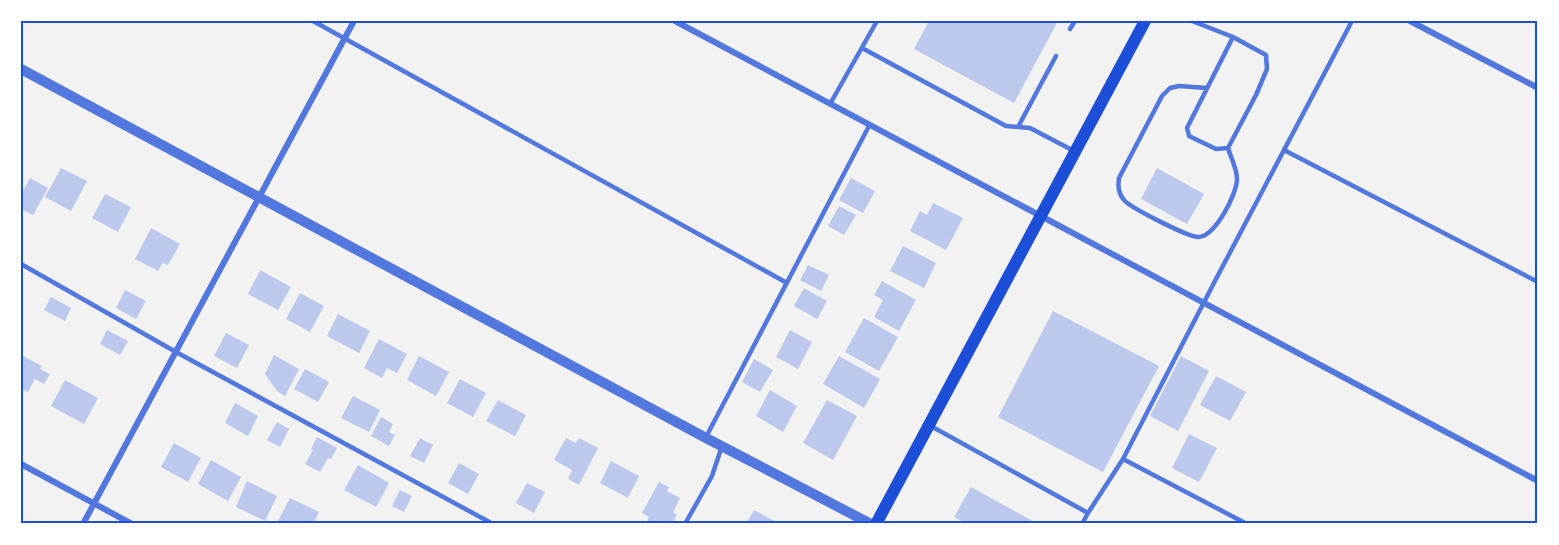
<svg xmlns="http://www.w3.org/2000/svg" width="1559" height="545" viewBox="0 0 1559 545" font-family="Rubik,sans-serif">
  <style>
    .building { fill: #bdc9ec }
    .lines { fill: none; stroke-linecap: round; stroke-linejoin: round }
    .service { stroke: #5277de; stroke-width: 4.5 }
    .minor { stroke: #5277de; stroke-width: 6 }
    .tertiary { stroke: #5277de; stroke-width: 10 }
    .secondary { stroke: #1d4ed8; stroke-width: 12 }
    .neatline { fill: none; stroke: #1d4ed8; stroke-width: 2 }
  </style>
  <rect width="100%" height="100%" fill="#f2f2f2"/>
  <path class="building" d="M929,21H1058L1014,103L914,49Z
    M61,168L87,181L71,211L45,197Z
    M1157,168L1204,194L1187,224L1141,199Z
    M30,178L48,188L33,215L21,209V195Z
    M851,178L875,191L863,213L839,200Z
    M105,194L131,207L118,232L92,218Z
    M933,203L963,218L946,250L910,231L920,211L927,215Z
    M839,206L856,215L844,235L828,226Z
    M151,228L180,244L168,265L163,263L158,271L135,259Z
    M903,246L936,263L924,288L890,271Z
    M808,265L829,275L821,291L800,280Z
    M260,270L291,287L278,310L248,294Z
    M882,281L916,300L899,331L874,317L883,300L874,295Z
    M804,288L827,301L817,319L794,306Z
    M125,290L146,301L136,319L116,308Z
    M300,293L324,306L310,332L286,319Z
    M51,297L71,308L65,321L44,310Z
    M1053,311L1159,366L1103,472L998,417Z
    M338,314L370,331L359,353L327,336Z
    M864,318L898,337L879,371L845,352Z
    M107,330L128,341L120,355L100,344Z
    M790,330L812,342L798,369L776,357Z
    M226,333L249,345L237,368L214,356Z
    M379,339L407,354L397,373L387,368L382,378L364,368Z
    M21,355L42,366L40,369L50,374L44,384L35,379L28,392L21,389Z
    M274,355L299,369L285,396L277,391L265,374Z
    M419,356L449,372L436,396L407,380Z
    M839,356L880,379L864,408L823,384Z
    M1181,356L1209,371L1178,431L1150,416Z
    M754,359L773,370L760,392L742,382Z
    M305,369L329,382L318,402L294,389Z
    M1216,376L1246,392L1230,421L1200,405Z
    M460,379L486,393L473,417L447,403Z
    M65,380L98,398L84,424L51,406Z
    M770,390L797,406L783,432L756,416Z
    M353,396L380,410L369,432L341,418Z
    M498,400L526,415L515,436L486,421Z
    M827,400L857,416L833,460L803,443Z
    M235,403L258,416L248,436L225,423Z
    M381,417L393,424L389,432L395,435L389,446L371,436Z
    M277,422L289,429L280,447L267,440Z
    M1189,434L1217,448L1199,482L1172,468Z
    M317,437L337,448L331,459L328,458L320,472L305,464L313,450L311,449Z
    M420,438L433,445L424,463L410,456Z
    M566,438L576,443L579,438L598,448L579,485L568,479L572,470L554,460Z
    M174,443L201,458L188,482L161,467Z
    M211,460L241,477L228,501L198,484Z
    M611,461L639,476L628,498L600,483Z
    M459,463L479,474L468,494L448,483Z
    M358,465L389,483L376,507L344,490Z
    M247,481L277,496L265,521L236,507Z
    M659,482L669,487L667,491L680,498L673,512L677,515L672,524H653L647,521L649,517L642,513Z
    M527,483L545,492L534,513L516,503Z
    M971,487L1038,524H967L954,517Z
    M400,490L412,496L404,512L392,506Z
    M290,498L319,512L313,524H280L277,523Z
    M754,510L780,524H746Z"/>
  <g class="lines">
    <path class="service" d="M313,21L787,283
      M1192,21L1233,37L1266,55L1267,69L1256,95L1228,148L1216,149L1189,136L1187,128L1233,37
      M1070,29L1075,21
      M862,48L1006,126L1030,128L1074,151
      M1207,88L1179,86L1170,88L1162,96L1119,178C1118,186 1118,193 1124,200C1129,207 1188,237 1198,237C1215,237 1237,194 1237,179C1237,169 1231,158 1228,148
      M830,104L877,21
      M1018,127L1056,56
      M1284,150L1538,282
      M21,264L176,352L493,524
      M929,425L1088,513
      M706,437L869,126
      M1123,459L1247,524
      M685,524L712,476L722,446
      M1082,524L1088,513L1123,459L1216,279L1352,21"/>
    <path class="minor" d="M675,21L1538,481
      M1410,21L1538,88
      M21,464L132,524
      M83,524L354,21"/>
    <path class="tertiary" d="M21,69L706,438L871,524"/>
    <path class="secondary" d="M876,524L1145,21"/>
  </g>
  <rect width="1559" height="545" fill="none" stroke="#ffffff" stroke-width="45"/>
  <rect x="22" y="22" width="1514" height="500" class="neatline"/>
</svg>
